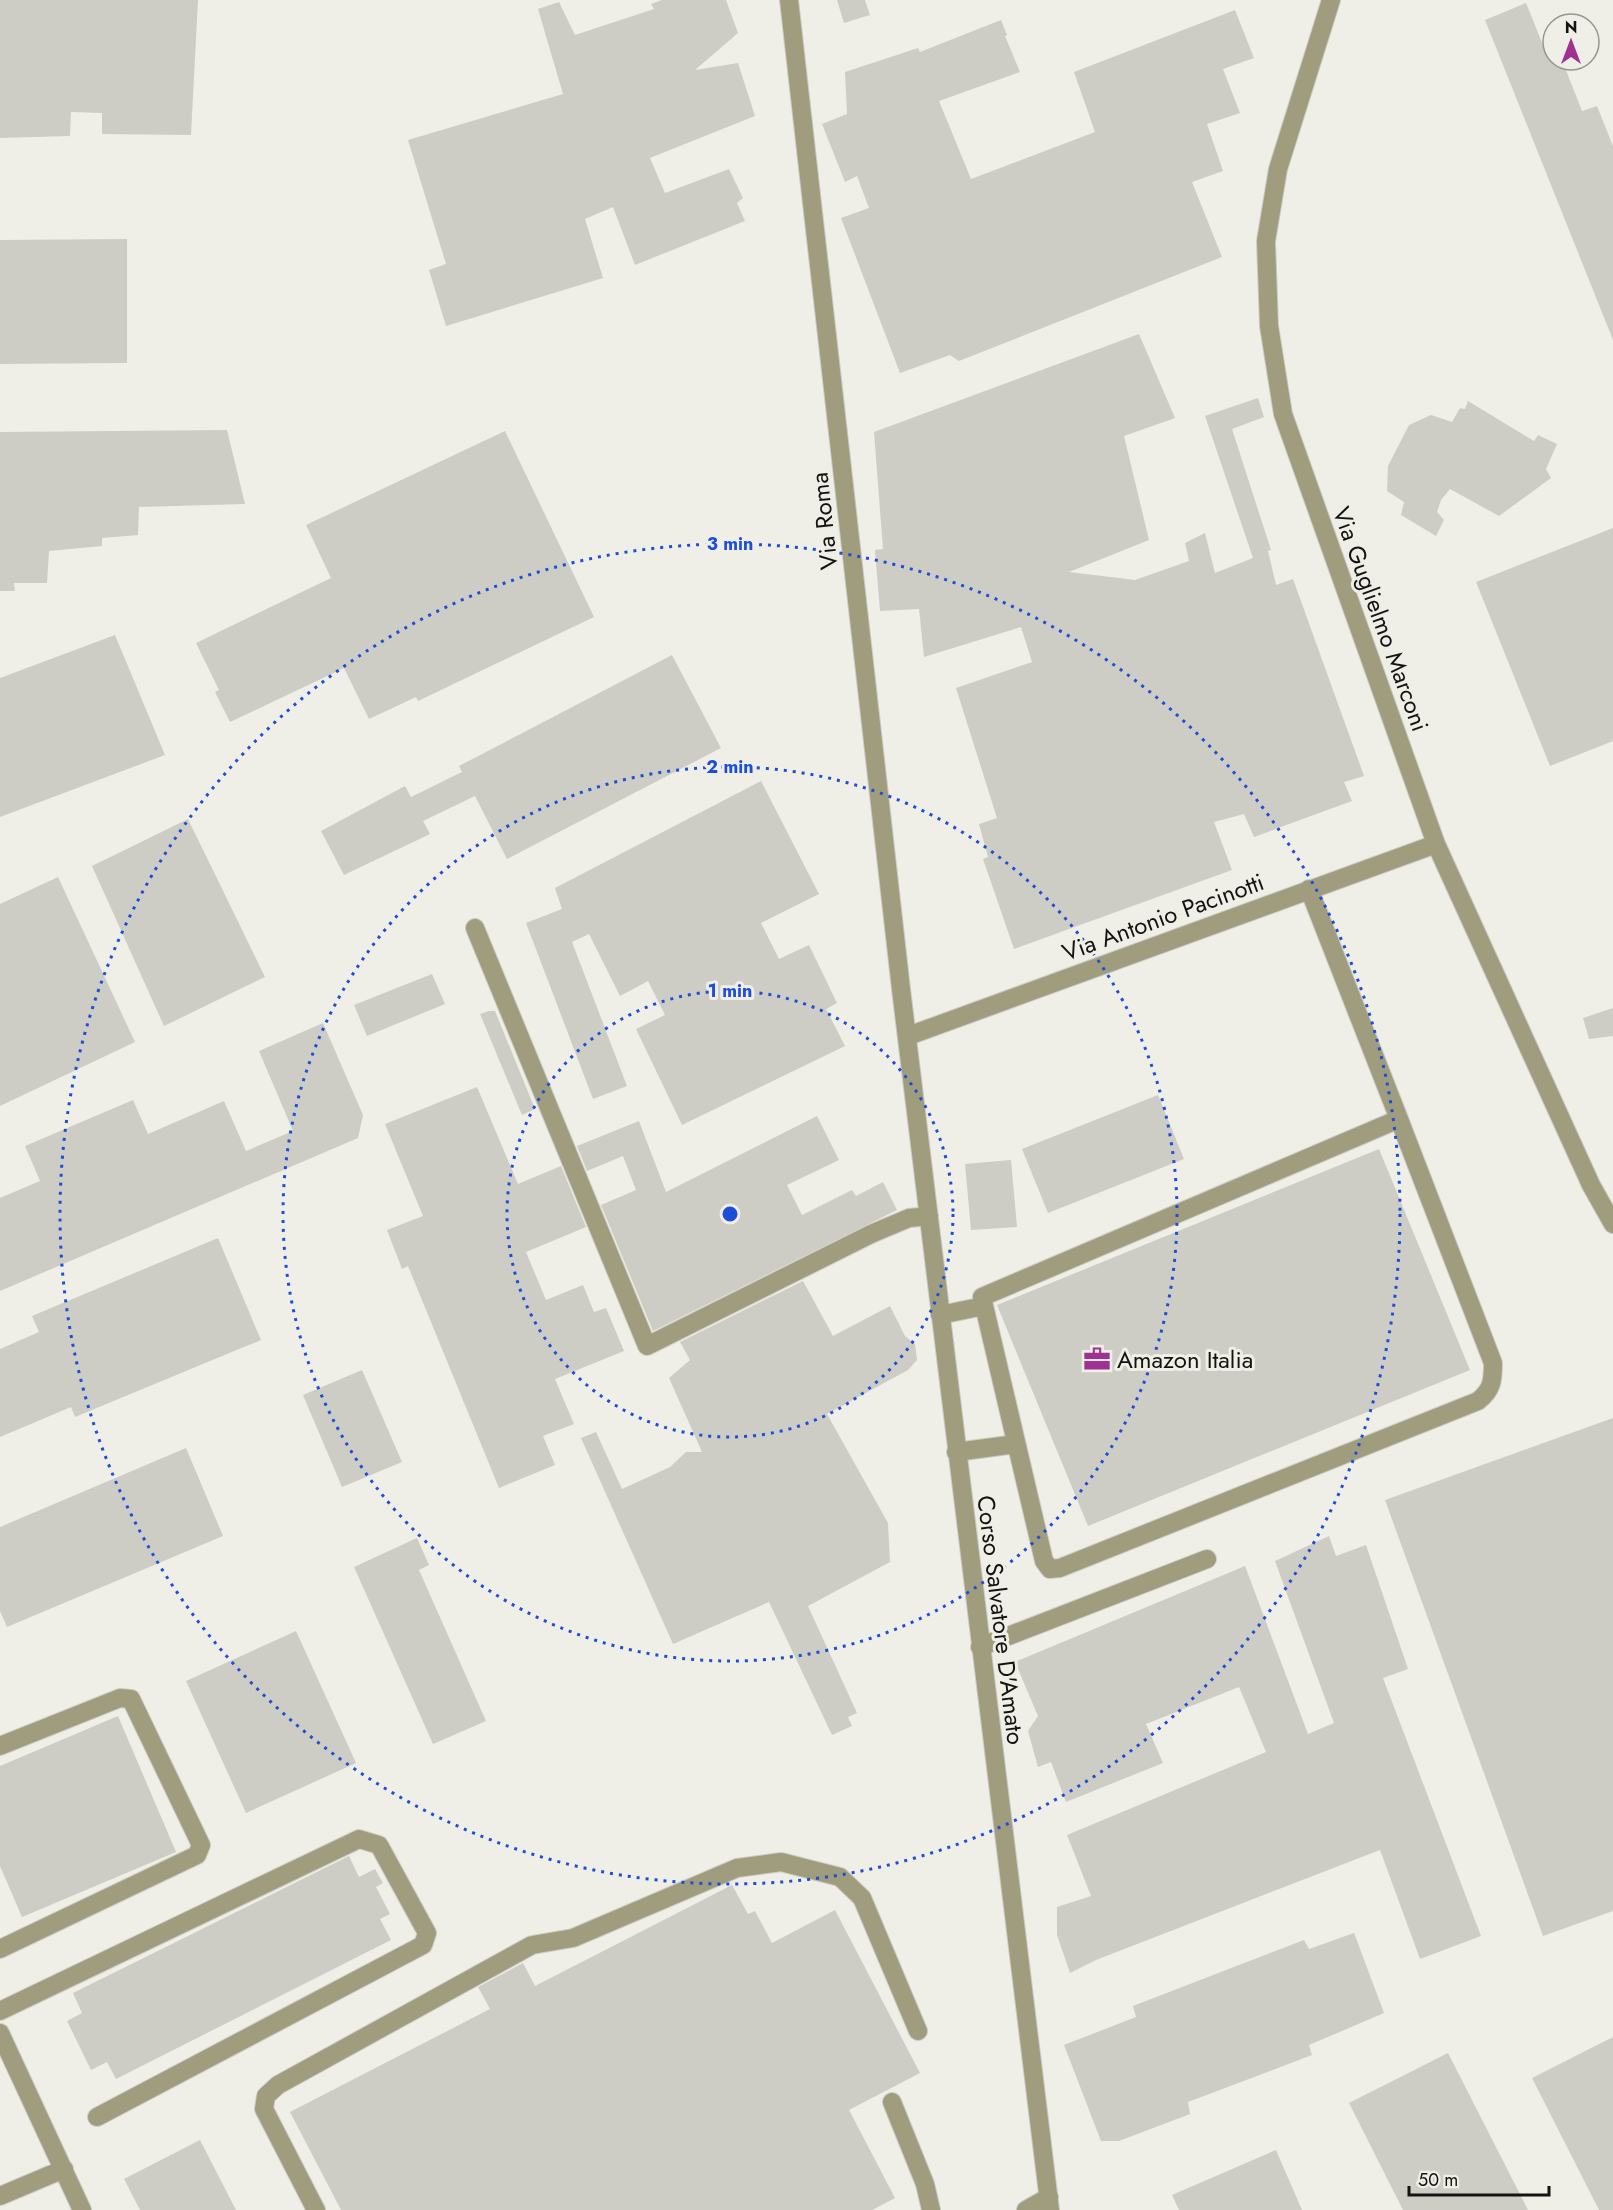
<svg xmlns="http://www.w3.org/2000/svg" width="1613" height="2210" viewBox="0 0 1613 2210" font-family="Jost,sans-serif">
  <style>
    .building { fill: #cdcdc6 }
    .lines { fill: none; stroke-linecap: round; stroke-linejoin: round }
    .minor-casing { stroke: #cccbc5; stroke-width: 20 }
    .minor { stroke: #a09c7e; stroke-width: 18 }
    .ring { fill: none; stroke: #1d4ed8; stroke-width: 3; stroke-dasharray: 3 6 }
    .labels { text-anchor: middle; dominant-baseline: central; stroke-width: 6; stroke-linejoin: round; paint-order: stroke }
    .street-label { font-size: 24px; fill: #141311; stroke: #efeee7 }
    .poi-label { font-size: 24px; fill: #141311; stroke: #efeee7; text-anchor: start }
    .centre { fill: #1d4ed8; stroke: #efeee7; stroke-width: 3 }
    .ring-label { font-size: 18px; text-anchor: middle; font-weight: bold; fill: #1d4ed8; stroke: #efeee7; stroke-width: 6; stroke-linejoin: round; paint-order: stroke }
  </style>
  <rect width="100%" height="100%" fill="#efeee7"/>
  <path class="building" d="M0,0H198L191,135L102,134V113L71,112L70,136L0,138Z
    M662,0H726L738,33L695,70L738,63L755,116L650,158L665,193L729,169L743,198L737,203L745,221L635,265L613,207L585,219L603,278L446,326L429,270L446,264L408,140L563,94L538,9L559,2L575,35L654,9L651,4Z
    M837,0H865L870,15L844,23Z
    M1526,3L1549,60H1562L1582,111L1597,106L1613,146V340L1485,20Z
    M1235,10L1254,58L1223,69L1240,113L1207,124L1223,171L1192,182L1222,257L959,361L950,355L900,373L841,218L869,208L857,176L845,182L822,124L847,114L845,72L918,48L920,52L1001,20L1007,35L1005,36L1020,72L939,101L971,179L1095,132L1074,72Z
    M127,239V363L0,364V240Z
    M1139,334L1175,418L1124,436L1149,540L1069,572L1135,580L1189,561L1185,543L1205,533L1215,573L1253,558L1205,416L1258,398L1264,417L1232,429L1271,550L1268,551L1276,585L1293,579L1364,776L1344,782L1352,801L1254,837L1244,814L1214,822L1232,870L1014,949L983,859L988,857L979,824L997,818L956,688L1032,662L1021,627L924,657L919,609L880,611L875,550L883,549L874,432Z
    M1468,401L1534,441L1538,435L1557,444L1546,469L1551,478L1499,516L1450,489L1441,500L1437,512L1444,520L1436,536L1401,515L1404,502L1387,491L1388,466L1409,425L1431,415L1452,422L1460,408L1465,409Z
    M227,430L245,504L139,507L138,535L102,538V546L49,551L47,583H14L15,591H0V432Z
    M505,431L594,617L418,701L416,697L369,719L344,668L230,722L215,692L219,690L196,643L331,578L306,525Z
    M1613,528V741L1550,766L1476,582Z
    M115,635L165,755L0,817V678Z
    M672,655L721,748L507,859L475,796L423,821L430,834L344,875L321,831L405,786L411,797L462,772L459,766Z
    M761,781L819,894L761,923L779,959L809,945L837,1003L826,1009L845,1046L682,1125L636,1029L665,1015L648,981L620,996L589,934L572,942L627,1086L593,1099L526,923L562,909L555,888Z
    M188,819L265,977L164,1026L92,866Z
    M58,877L135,1042L0,1106V904Z
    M432,974L445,1004L367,1036L354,1005Z
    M1613,1008V1036L1589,1039L1583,1018Z
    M489,1011H495L535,1109L522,1115L480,1014Z
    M323,1023L363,1115L358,1138L0,1291V1198L40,1181L25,1146L133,1100L148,1134L224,1101L246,1151L293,1131L259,1051Z
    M477,1087L518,1184L561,1166L586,1227L526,1252L546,1300L583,1285L594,1312L606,1308L624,1351L555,1379L574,1424L543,1436L555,1465L499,1488L408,1266L402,1269L387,1230L423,1216L385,1124Z
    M1158,1095L1184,1159L1048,1213L1022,1149Z
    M817,1116L839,1160L787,1185L802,1215L852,1190L856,1196L883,1182L897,1210L653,1331L601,1205L636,1190L623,1156L587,1171L577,1146L639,1121L666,1192Z
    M1379,1149L1470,1370L1088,1526L997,1305Z
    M1011,1160L1017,1227L971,1230L965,1164Z
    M218,1238L261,1340L75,1417L71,1407L0,1437V1349L39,1332L32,1316Z
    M803,1281L833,1336L890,1306L905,1336L915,1344L917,1360L908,1370L827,1414L888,1523L890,1562L808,1606L857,1713L848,1717L852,1726L832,1735L769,1602L673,1644L581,1438L596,1432L622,1489L670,1467L686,1452H702L669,1378L690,1360L680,1342Z
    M362,1370L402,1462L342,1487L303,1395Z
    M1613,1418V1911L1543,1936L1385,1500Z
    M186,1448L223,1536L7,1627L0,1611V1527Z
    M1329,1536L1336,1556L1366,1545L1408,1669L1383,1678L1481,1936L1420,1959L1380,1850L1096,1960L1070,1973L1057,1935V1907L1091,1896L1067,1835L1266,1752L1239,1687L1146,1724L1163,1763L1066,1802L1051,1762L1038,1767L1028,1731L1038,1716L1015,1662L1245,1566L1308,1734L1334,1723L1275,1561Z
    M417,1538L429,1565L419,1570L486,1721L433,1744L354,1567Z
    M296,1631L356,1763L246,1813L186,1681Z
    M118,1716L176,1852L22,1917L0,1866V1766Z
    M349,1856L359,1877L375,1869L383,1883L376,1887L390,1914L380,1919L391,1940L116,2079L107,2062L91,2070L67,2021L82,2013L73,1993Z
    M732,1885L748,1914L755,1911L772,1943L835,1910L920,2073L849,2110L895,2198L872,2210H341L290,2112L490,2009L478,1987L523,1963L535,1986Z
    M1354,1933L1384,2013L1309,2045L1312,2055L1188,2102L1190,2114L1119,2141H1101L1064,2045L1136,2017L1133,2006L1304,1940L1309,1949Z
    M1613,2037V2210H1599L1532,2078Z
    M1448,2053L1528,2210H1403L1349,2103Z
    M200,2140L236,2210H140L124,2179Z
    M1276,2150L1302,2210H1179L1172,2195Z"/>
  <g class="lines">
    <defs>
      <path id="minor" d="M789,0L901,989L1050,2210
        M1331,0L1278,169L1266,241L1269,326L1283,414L1436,844L1591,1185L1613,1224
        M1309,889L1399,1119L982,1297L1044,1561L1050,1569L1060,1568L1478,1401C1492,1390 1493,1381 1493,1363L1399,1119
        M475,928L647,1346L871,1234L909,1218L929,1216
        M908,1036L1436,844
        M940,1315L984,1306
        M956,1452L1016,1444
        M980,1647L1207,1559
        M0,1746L120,1698L131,1699L201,1845L197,1855L0,1949
        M0,2011L359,1839L379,1845L427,1933L423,1945L97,2117
        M0,2033L82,2210
        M892,2102L925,2184L931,2210
        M0,2196L64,2169
        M316,2210L264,2109L266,2096L278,2085L532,1945L573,1938L737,1868L781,1862L840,1877L862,1898L918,2031
        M1026,2210L1049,2197"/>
    </defs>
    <use href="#minor" class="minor-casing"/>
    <use href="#minor" class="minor"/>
  </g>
  <g class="ring">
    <circle cx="730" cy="1214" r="223"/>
    <circle cx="730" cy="1214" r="447"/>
    <circle cx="730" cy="1214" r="670"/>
  </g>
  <defs>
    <symbol id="office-bare" viewBox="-9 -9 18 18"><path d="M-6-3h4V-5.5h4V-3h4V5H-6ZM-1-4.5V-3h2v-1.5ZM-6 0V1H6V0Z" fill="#9e3292" stroke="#efeee7" stroke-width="2.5" paint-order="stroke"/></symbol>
  </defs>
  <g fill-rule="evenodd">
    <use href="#office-bare" x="1078" y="1340" width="38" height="38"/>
  </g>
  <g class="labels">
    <g class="street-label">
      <text transform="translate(824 521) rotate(-96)">Via Roma</text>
      <text transform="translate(1381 619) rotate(70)">Via Guglielmo Marconi</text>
      <text transform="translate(1163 917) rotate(-20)">Via Antonio Pacinotti</text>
      <text transform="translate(1001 1620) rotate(83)">Corso Salvatore D'Amato</text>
    </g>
    <g class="poi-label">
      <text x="1117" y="1359">Amazon Italia</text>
    </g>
  </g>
  <circle cx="730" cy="1214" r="9" class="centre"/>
  <g class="ring-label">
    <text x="730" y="550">3 min</text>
    <text x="730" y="773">2 min</text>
    <text x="730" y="997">1 min</text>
  </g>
  <g transform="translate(1571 42)"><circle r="28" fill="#efeee7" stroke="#979691" stroke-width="1.5"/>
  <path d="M0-4.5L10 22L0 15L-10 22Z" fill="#9e3292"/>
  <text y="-9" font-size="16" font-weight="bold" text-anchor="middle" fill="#141311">N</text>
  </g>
  <path d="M1409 2186v9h140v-9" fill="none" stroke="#141311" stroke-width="3"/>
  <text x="1418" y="2186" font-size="18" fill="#141311" stroke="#efeee7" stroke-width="4.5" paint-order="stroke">50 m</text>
</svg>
